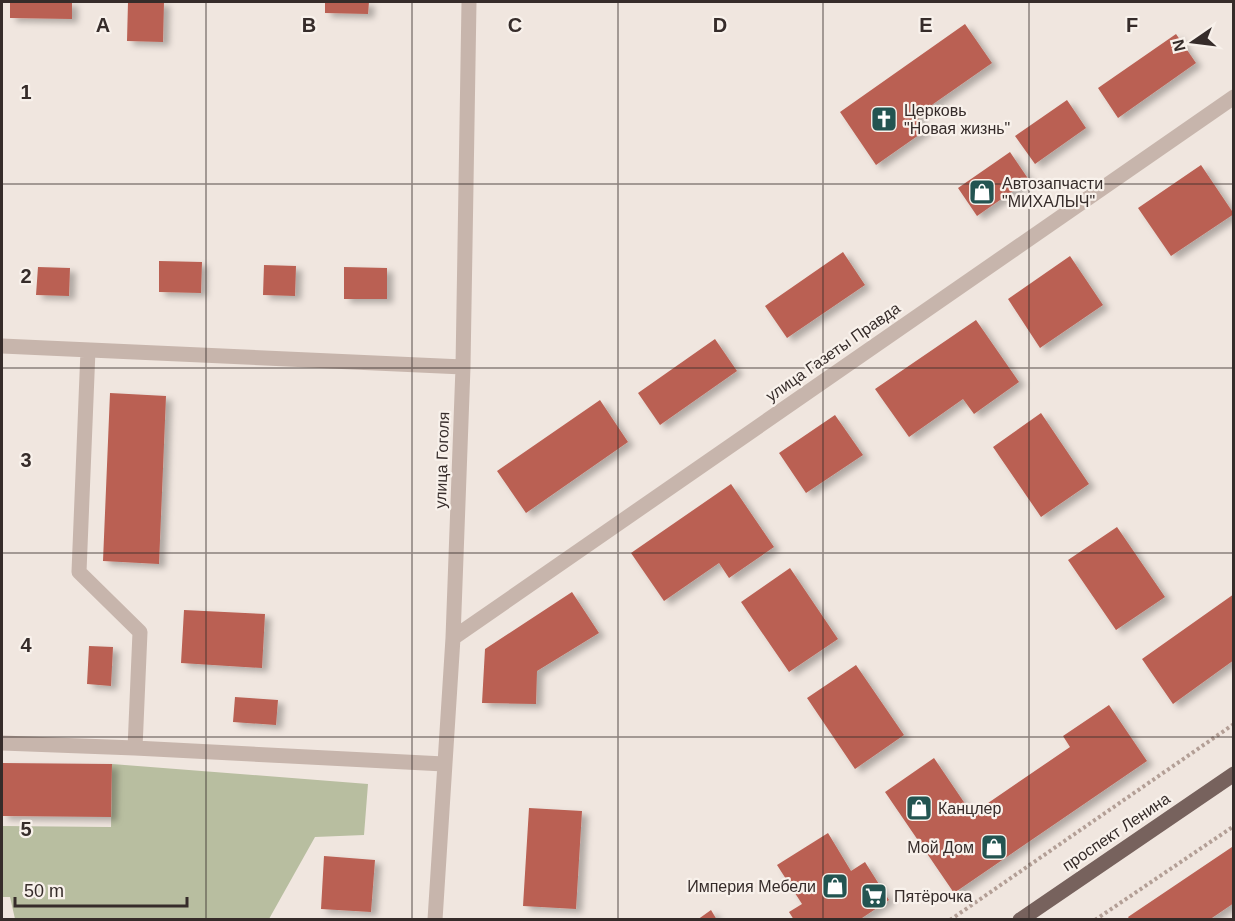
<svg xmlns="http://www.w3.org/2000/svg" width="1235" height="921" viewBox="0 0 1235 921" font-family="Arial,sans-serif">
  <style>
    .green { fill: #b8bea0 }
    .building { fill: #ba6053; filter: url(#shadow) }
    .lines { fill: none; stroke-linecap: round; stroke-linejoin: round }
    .path { stroke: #b39f96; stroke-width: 4; stroke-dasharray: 3 3; stroke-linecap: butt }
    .minor { stroke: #c7b5ac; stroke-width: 15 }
    .major { stroke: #77625d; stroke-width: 15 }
    .grid { fill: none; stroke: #362c2a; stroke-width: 1.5; stroke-opacity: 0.55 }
    .labels { text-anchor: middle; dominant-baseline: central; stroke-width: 4.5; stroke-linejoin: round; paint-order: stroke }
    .poi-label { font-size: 16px; fill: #362c2a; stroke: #f8f1eb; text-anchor: start }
    .street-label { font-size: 16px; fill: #362c2a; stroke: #f8f1eb }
    .grid-label { font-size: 20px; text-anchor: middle; font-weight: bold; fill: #362c2a; stroke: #f8f1eb; stroke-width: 4.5; stroke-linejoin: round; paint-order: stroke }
  </style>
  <defs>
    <filter id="shadow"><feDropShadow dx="6" dy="4" stdDeviation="3" flood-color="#0004"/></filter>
  </defs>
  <rect width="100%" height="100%" fill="#f0e6df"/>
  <path class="green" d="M112,764L368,784L364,835L315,837L269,919H15L10,897H2V826L111,827Z"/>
  <path class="building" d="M10,2H72V19L10,18Z
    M128,2H164L163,42L127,41Z
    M325,2H369L368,14L325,13Z
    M965,24L992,63L916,116L926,130L876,165L840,112Z
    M1176,34L1196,63L1118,118L1098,88Z
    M1067,100L1086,128L1035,164L1015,136Z
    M1010,152L1029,180L977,216L958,188Z
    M1201,165L1234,214L1171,256L1138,208Z
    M843,252L865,285L787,338L765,306Z
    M1070,256L1103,305L1040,348L1008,299Z
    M159,261L202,262L201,293L159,292Z
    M264,265L296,266L295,296L263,295Z
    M38,267L70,268L69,296L36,295Z
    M344,267L387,268V299H344Z
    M976,320L1019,382L974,414L963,399L909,437L875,389Z
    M715,339L737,371L660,425L638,393Z
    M110,393L166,396L159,564L103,561Z
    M600,400L628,442L526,513L497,471Z
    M1041,413L1089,484L1041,517L993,447Z
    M835,415L863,455L806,493L779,453Z
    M731,484L774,547L729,578L719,563L664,601L631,553Z
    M1117,527L1165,597L1116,630L1068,560Z
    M790,568L838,639L789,672L741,602Z
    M572,592L599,633L537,671L536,704L482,703L485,649Z
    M1234,594V660L1173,704L1142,659Z
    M184,610L265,614L262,668L181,663Z
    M89,646L113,647L111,686L87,684Z
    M856,665L904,735L855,769L807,698Z
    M235,697L278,700L276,725L233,722Z
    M1109,705L1147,761L954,893L885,792L934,758L972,814L1070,747L1063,736Z
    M2,763L112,764L111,817L2,816Z
    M529,808L582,811L576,909L523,906Z
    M828,833L851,871L865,862L889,900L859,920H794L789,912L802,904L777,865Z
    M1232,847L1234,850V903L1209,920H1130L1128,917Z
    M324,856L375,860L371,912L321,909Z
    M711,910L717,920H697Z"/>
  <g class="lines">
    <path class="path" d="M950,920L1234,724
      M1095,920L1234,826"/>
    <path class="minor" d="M2,346L463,367
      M453,638L1234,97
      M2,743L135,748L140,632L79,572L88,350
      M135,748L444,764
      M435,920L453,638L463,367L469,2"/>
    <path class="major" d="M1020,920L1234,774"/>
  </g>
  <path class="grid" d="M206,2V920M412,2V920M618,2V920M823,2V920M1029,2V920M2,184H1234M2,368H1234M2,553H1234M2,737H1234"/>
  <defs>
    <symbol id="church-square" viewBox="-11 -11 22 22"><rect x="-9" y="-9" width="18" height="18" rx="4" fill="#235451" stroke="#f8f1eb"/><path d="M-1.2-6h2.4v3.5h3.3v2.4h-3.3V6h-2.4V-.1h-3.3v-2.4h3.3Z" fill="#fff"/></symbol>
    <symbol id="shop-square" viewBox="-11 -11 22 22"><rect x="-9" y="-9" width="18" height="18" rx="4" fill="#235451" stroke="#f8f1eb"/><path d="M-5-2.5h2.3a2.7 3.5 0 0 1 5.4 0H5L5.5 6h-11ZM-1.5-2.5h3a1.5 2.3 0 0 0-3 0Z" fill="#fff"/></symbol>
    <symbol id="supermarket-square" viewBox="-11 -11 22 22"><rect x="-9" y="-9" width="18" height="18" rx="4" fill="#235451" stroke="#f8f1eb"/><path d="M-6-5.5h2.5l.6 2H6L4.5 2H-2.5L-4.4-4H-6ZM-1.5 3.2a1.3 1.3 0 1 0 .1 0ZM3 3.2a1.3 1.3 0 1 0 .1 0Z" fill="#fff"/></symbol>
  </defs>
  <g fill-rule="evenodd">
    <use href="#church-square" x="869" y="104" width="30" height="30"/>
    <use href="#shop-square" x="967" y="177" width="30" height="30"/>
    <use href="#shop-square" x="904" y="793" width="30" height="30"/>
    <use href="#shop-square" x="979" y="832" width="30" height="30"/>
    <use href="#shop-square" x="820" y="871" width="30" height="30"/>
    <use href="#supermarket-square" x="859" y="881" width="30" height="30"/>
  </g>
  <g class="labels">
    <g class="poi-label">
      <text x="904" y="110">Церковь<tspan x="904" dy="18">"Новая жизнь"</tspan></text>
      <text x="1002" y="183">Автозапчасти<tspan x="1002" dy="18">"МИХАЛЫЧ"</tspan></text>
      <text x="938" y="808">Канцлер</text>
      <text x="974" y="847" text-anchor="end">Мой Дом</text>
      <text x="816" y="886" text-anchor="end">Империя Мебели</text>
      <text x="894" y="896">Пятёрочка</text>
    </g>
    <g class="street-label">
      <text transform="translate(833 352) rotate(-35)">улица Газеты Правда</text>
      <text transform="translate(442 460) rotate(-88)">улица Гоголя</text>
      <text transform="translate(1116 832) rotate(-34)">проспект Ленина</text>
    </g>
  </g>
  <g class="grid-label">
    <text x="103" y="32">A</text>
    <text x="309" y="32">B</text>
    <text x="515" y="32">C</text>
    <text x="720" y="32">D</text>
    <text x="926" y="32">E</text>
    <text x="1132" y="32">F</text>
    <text x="26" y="99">1</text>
    <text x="26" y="283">2</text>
    <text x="26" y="467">3</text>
    <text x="26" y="652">4</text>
    <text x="26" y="836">5</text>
  </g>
  <rect width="1235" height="921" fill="none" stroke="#362c2a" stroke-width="6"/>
  <g transform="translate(1193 42) rotate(256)" stroke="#f8f1eb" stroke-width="4.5" paint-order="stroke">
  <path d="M0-4.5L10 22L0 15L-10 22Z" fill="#362c2a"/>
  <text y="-9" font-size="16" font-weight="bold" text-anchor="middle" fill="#362c2a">N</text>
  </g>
  <path d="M15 897v9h172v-9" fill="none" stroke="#362c2a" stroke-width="3"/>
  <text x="24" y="897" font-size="18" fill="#362c2a" stroke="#f8f1eb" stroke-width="4.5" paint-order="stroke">50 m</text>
</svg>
